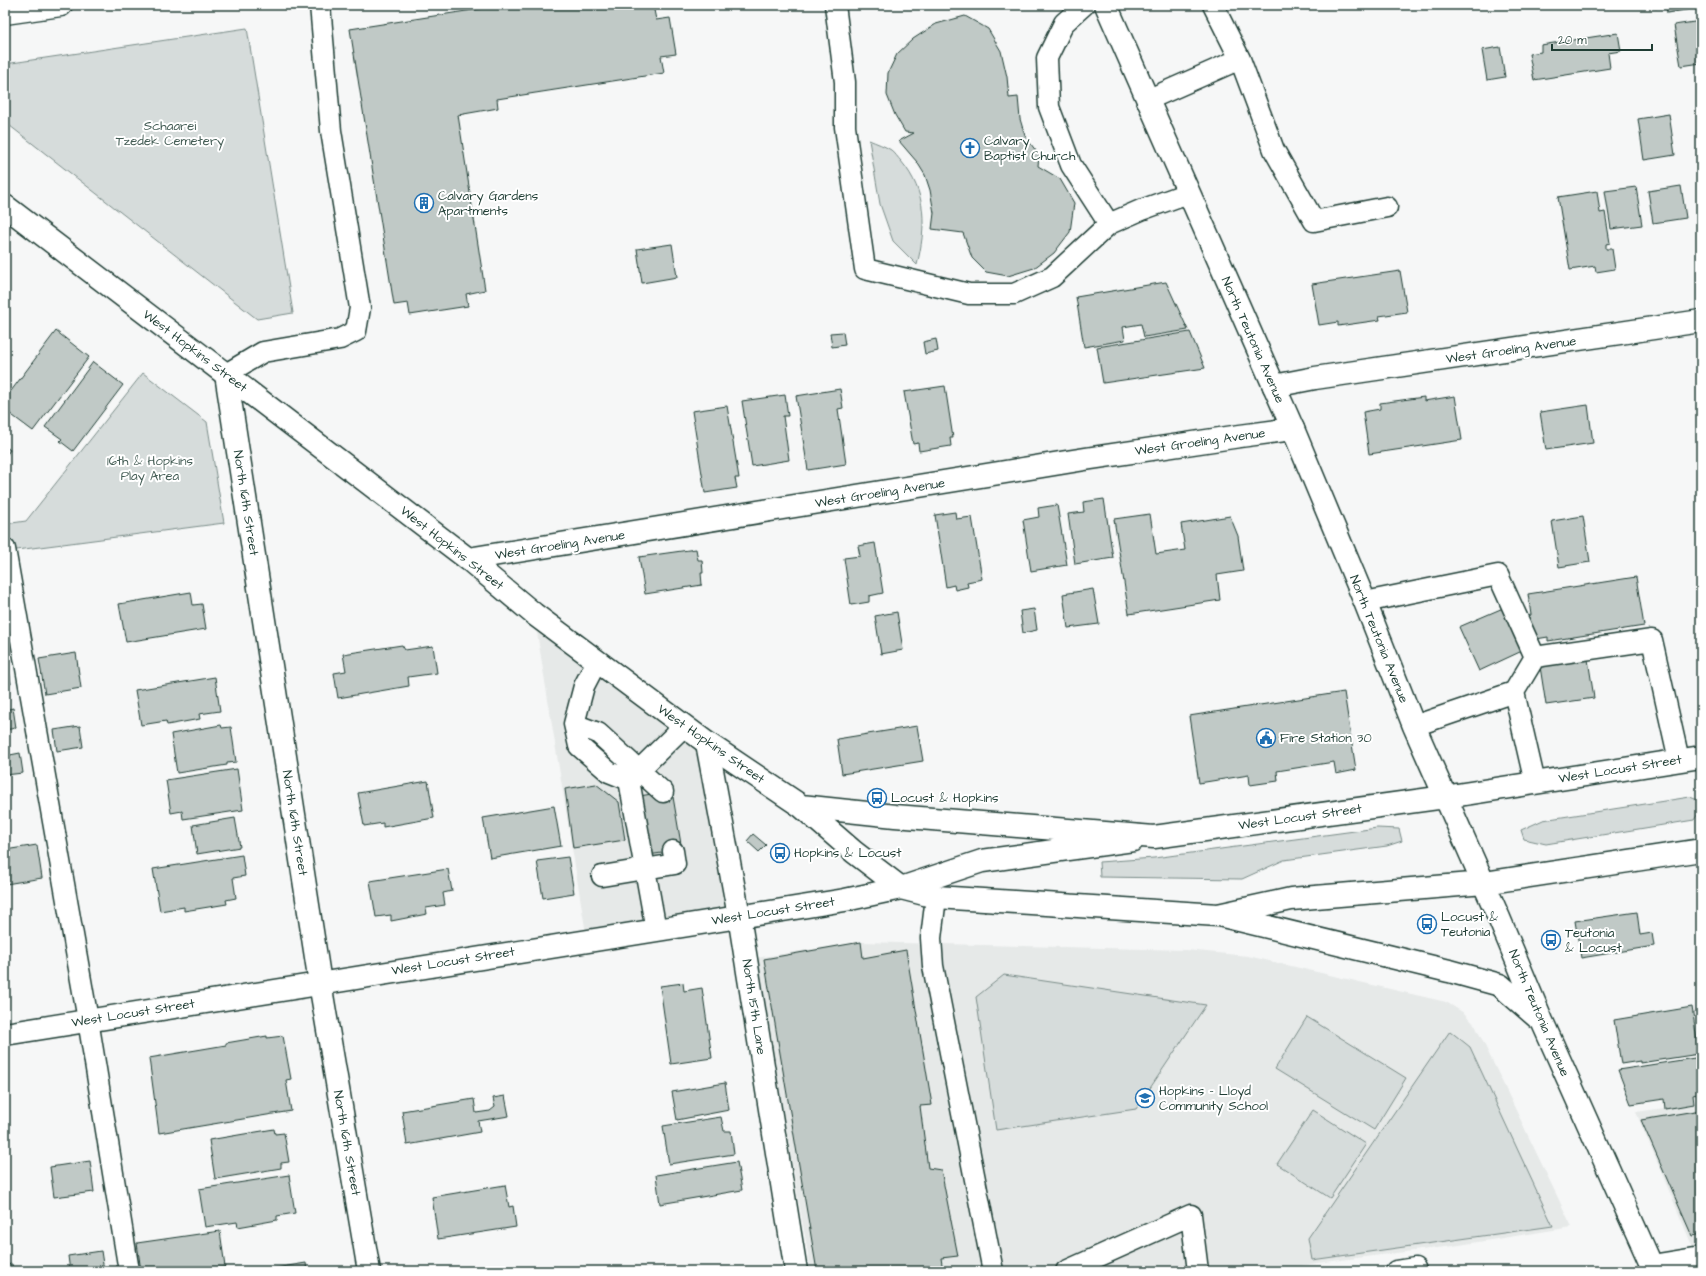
<svg xmlns="http://www.w3.org/2000/svg" width="1706" height="1276" viewBox="0 0 1706 1276" font-family="'Architects Daughter',sans-serif">
  <style>
    .built { fill: #e6e9e8 }
    .green { fill: #d6dcdb; stroke: #7a8c88 }
    .building { fill: #c0c9c6; stroke: #1f3d34 }
    .lines { fill: none; stroke-linecap: round; stroke-linejoin: round }
    .service-casing { stroke: #1f3d34; stroke-width: 23 }
    .minor-casing { stroke: #1f3d34; stroke-width: 25 }
    .tertiary-casing { stroke: #1f3d34; stroke-width: 25 }
    .secondary-casing { stroke: #1f3d34; stroke-width: 25 }
    .service { stroke: #fff; stroke-width: 20 }
    .minor { stroke: #fff; stroke-width: 22 }
    .tertiary { stroke: #fff; stroke-width: 22 }
    .secondary { stroke: #fff; stroke-width: 22 }
    .labels { text-anchor: middle; dominant-baseline: central; stroke-width: 4; stroke-linejoin: round; paint-order: stroke }
    .park-label { font-size: 13px; fill: #445d55; stroke: #fff }
    .poi-label { font-size: 13px; fill: #1f3d34; stroke: #fff; text-anchor: start }
    .street-label { font-size: 13px; fill: #1f3d34; stroke: #fff }
  </style>
  <rect width="100%" height="100%" fill="#f6f7f7"/>
  <filter id="ink" filterUnits="userSpaceOnUse"><feTurbulence type="fractalNoise" baseFrequency=".025" numOctaves="2"/><feDisplacementMap in="SourceGraphic" scale="8" xChannelSelector="R" yChannelSelector="G"/><feConvolveMatrix kernelMatrix="1 2 1 2 8 2 1 2 1" color-interpolation-filters="sRGB"/></filter>
  <g filter="url(#ink)">
    <path class="built" d="M534,614L707,743L739,916L587,940Z
      M861,942L1186,950L1248,956L1446,1002L1464,1013L1475,1025L1572,1227L1453,1246L1317,1263L1275,1271H811L756,958Z
      M1701,1103V1267L1636,1112Z"/>
    <path class="green" d="M247,28L293,313L257,319L5,122V64Z
      M869,140C876,143 885,146 891,150C895,153 898,158 901,161C928,193 926,228 917,265L893,241L880,204Z
      M143,373L207,422L224,523L9,551L5,524L26,521Z
      M1690,797L1700,801L1701,809L1694,820L1546,844L1524,839L1521,830L1543,820Z
      M1377,828L1399,829L1402,841L1387,846L1284,860L1242,879L1100,877L1099,862L1154,858Z
      M1004,975L1206,1005L1136,1109L996,1130L976,997Z
      M1307,1017L1406,1078L1374,1130L1275,1069Z
      M1450,1031L1470,1047L1553,1226L1312,1260L1308,1238Z
      M1313,1110L1366,1144L1330,1198L1277,1164Z"/>
    <path class="building" d="M505,5H653L656,20L670,18L676,54L661,56L664,73L497,99L498,108L458,115L485,290L466,294L468,306L410,315L408,303L394,305L350,29Z
      M1655,5H1701V10H1699L1698,8L1667,13L1666,6L1655,8Z
      M965,16L988,29L1001,51L1007,77L1009,98L1018,97L1020,119L1025,136L1039,155L1038,166L1060,179L1074,203L1070,232L1054,253L1034,268L1008,276L986,272L972,258L963,233L932,229L934,213L930,190L925,175L917,162L899,141L914,133L905,132L895,115L887,95L888,73L897,54L913,39L936,24Z
      M1701,21V63L1681,66L1674,25Z
      M1618,33L1621,51L1608,53L1610,68L1534,80L1529,54L1541,52V45Z
      M1500,47L1505,77L1487,80L1482,50Z
      M1669,114L1675,155L1644,160L1638,119Z
      M1698,154H1701V172Z
      M1681,186L1686,218L1653,223L1648,191Z
      M1636,187L1642,225L1611,229L1605,191Z
      M1597,191L1600,213L1605,212L1610,243L1606,244V249H1612L1615,269L1596,272L1595,266L1570,270L1558,197Z
      M672,244L677,277L642,283L637,249Z
      M1400,271L1407,312L1379,316L1380,320L1338,326V322L1319,325L1312,284Z
      M1166,282L1188,330L1144,337L1141,324L1123,327L1125,340L1084,347L1076,297Z
      M56,331L89,357L33,431L5,410V399Z
      M843,332L845,345L832,347L830,333Z
      M1190,332L1205,368L1103,383L1097,347Z
      M936,339L938,351L925,354L923,342Z
      M93,362L123,385L73,451L60,441L62,439L45,427Z
      M945,386L953,438H950L951,446L919,451L918,443L913,444L904,392Z
      M840,389L843,408L838,409L846,464L808,470L796,396Z
      M785,395L788,416H783L789,460L752,466L742,401Z
      M1455,396L1462,440L1369,454L1363,412L1380,409V403L1424,397V401Z
      M1588,405L1593,443L1546,450L1540,412Z
      M727,406L739,478H735L737,488L705,493L692,411Z
      M5,446L10,450L5,457Z
      M1104,499L1113,558L1075,564L1068,514L1084,512L1083,502Z
      M1057,505L1067,565L1031,571L1023,520L1039,517L1038,508Z
      M955,512L956,519L972,517L982,579L967,582L968,587L955,590L954,585L946,587L935,515Z
      M1150,514L1156,554L1185,550L1181,524L1230,516L1238,536L1243,571L1217,575L1220,600L1129,614L1114,519Z
      M1583,516L1590,562L1559,567L1552,521Z
      M875,543L883,593L869,596V602L851,605L844,558L860,556L858,546Z
      M696,549L698,560H702L703,573H701L702,585L645,594L639,557Z
      M1636,577L1644,626L1548,641V637L1530,640L1527,616L1531,615L1528,594Z
      M1093,589L1099,624L1068,628L1063,594Z
      M191,592L193,605L202,604L206,629L126,642L119,604Z
      M1503,608L1522,651L1479,671L1459,627Z
      M1034,609L1037,630L1023,633L1020,611Z
      M897,612L903,650L881,654L875,616Z
      M402,645L405,650L433,646L437,673L408,677L409,686L338,698L334,673L346,671L343,654Z
      M76,653L81,688L45,694L39,659Z
      M1587,653L1594,698L1546,705L1539,660Z
      M8,662L11,684L5,685V663Z
      M215,677L220,711L199,714L200,719L167,725L166,721L141,725L135,690Z
      M1344,692L1356,770L1336,774L1334,762L1277,771L1278,781L1250,785L1249,775L1199,783L1189,716Z
      M13,708L16,728L5,730V710Z
      M221,725L222,728L231,727L236,762L227,763V765L177,773L171,734Z
      M80,726L83,747L57,751L54,730Z
      M917,726L923,761L842,774L837,739Z
      M20,753L23,773L5,775V756Z
      M237,769L243,810L183,819L182,811L171,813L166,780Z
      M428,781L434,818L383,827V823L364,826L358,793Z
      M596,784L619,802L625,840L573,848L565,789Z
      M672,791L682,850L648,855L639,796Z
      M554,806L561,846L490,858L483,818Z
      M235,818L240,847L197,854L193,825Z
      M753,834L766,845L759,852L747,841Z
      M37,845L42,878L6,884L5,850Z
      M242,855L245,876L233,878L236,898L226,900L227,904L184,911V907L160,911L153,869Z
      M568,857L574,893L543,898L537,861Z
      M448,869L452,891L443,893L445,905L426,908L427,914L391,921V915L376,917L370,881Z
      M1637,912L1640,935L1652,933L1654,946L1581,958L1575,921Z
      M861,942L863,958L906,950L932,1105L920,1106L928,1168L941,1170L958,1256L941,1258L943,1271H817L764,959Z
      M683,983L684,991L702,988L712,1058L671,1064L660,986Z
      M1692,1007L1699,1054L1640,1063V1061L1621,1064L1614,1020Z
      M267,1036V1038L283,1036L291,1079L286,1080L291,1111L159,1133L149,1058L226,1045V1043Z
      M1701,1057V1093L1693,1095L1694,1104L1665,1109L1664,1099L1631,1104L1618,1070Z
      M725,1083L729,1110L677,1120L672,1092Z
      M505,1096L509,1116L478,1121L480,1132L407,1145L402,1111L474,1099L476,1113L490,1111L495,1107L493,1098Z
      M1701,1110V1234L1692,1236L1641,1120Z
      M721,1117L724,1131H731L734,1154L669,1164L663,1126Z
      M274,1129L275,1134L284,1133L289,1162L281,1163V1168L215,1179L209,1140Z
      M90,1161L94,1192L54,1197L50,1167Z
      M737,1162L742,1190L660,1204L656,1175Z
      M289,1175L295,1213L277,1216V1220L238,1227L237,1222L205,1227L199,1189Z
      M505,1185L509,1207L513,1206L516,1227L438,1239L432,1197Z
      M220,1231L225,1267L218,1268V1271H141L137,1243Z
      M101,1251L104,1271H70L68,1256Z
      M306,1263L307,1271H257Z
      M12,1264L13,1271H5V1265Z"/>
    <g class="lines">
      <defs>
        <path id="service" d="M835,5L845,82V127L865,269L969,294H1014L1052,277L1109,224L1141,210L1188,193
          M1084,5L1064,23L1047,58L1049,107L1071,165L1109,224
          M1213,5L1240,59
          M1147,100L1240,59L1274,150L1314,221L1387,207
          M226,374L263,352L340,339L356,331L360,308L331,131L320,5
          M5,549L88,1020L129,1271
          M1365,602L1498,575L1535,657L1514,692L1414,726
          M1535,657L1652,640L1679,760
          M597,661L584,686L574,724L579,746L609,772L629,780
          M1514,692L1535,783
          M574,724L598,733L663,792
          M602,876L675,864L673,851
          M936,897L931,938L933,966L993,1271
          M656,930L629,780L684,726
          M1066,1271L1191,1215L1198,1271
          M1396,1271L1415,1268L1416,1271"/>
        <path id="minor" d="M226,374L320,983L369,1271
          M1274,386L1315,378L1701,321
          M468,559L1085,459L1240,436L1293,429
          M707,743L739,916L796,1271
          M1652,1266L1701,1258"/>
        <path id="tertiary" d="M5,13L61,5
          M5,1034L845,900L901,888L982,861L1133,840"/>
        <path id="secondary" d="M1106,5L1293,429L1365,602L1414,726L1499,918L1542,1021L1654,1271
          M5,206L468,559L534,614L707,743L801,806L854,852L901,888L936,897L1218,915L1291,899L1484,883L1701,850
          M801,806L895,816L1154,837L1445,797L1701,757
          M1223,916L1449,971L1500,985L1538,1018"/>
      </defs>
      <use href="#service" class="service-casing"/>
      <use href="#minor" class="minor-casing"/>
      <use href="#tertiary" class="tertiary-casing"/>
      <use href="#secondary" class="secondary-casing"/>
      <use href="#service" class="service"/>
      <use href="#minor" class="minor"/>
      <use href="#tertiary" class="tertiary"/>
      <use href="#secondary" class="secondary"/>
    </g>
  </g>
  <defs>
    <symbol id="church-ring" viewBox="-11 -11 22 22"><circle r="9.5" fill="#fff" stroke="#1f6fb2" stroke-width="1.5"/><path d="M-1.2-6h2.4v3.5h3.3v2.4h-3.3V6h-2.4V-.1h-3.3v-2.4h3.3Z" fill="#1f6fb2"/></symbol>
    <symbol id="building-ring" viewBox="-11 -11 22 22"><circle r="9.5" fill="#fff" stroke="#1f6fb2" stroke-width="1.5"/><path d="M-4-6H4V6H1V3H-1V6H-4ZM-2.5-4.3h1.7v1.8h-1.7ZM.8-4.3h1.7v1.8H.8ZM-2.5-1h1.7V.8h-1.7ZM.8-1h1.7V.8H.8Z" fill="#1f6fb2"/></symbol>
    <symbol id="civic-ring" viewBox="-11 -11 22 22"><circle r="9.5" fill="#fff" stroke="#1f6fb2" stroke-width="1.5"/><path d="M-.6-6.5H3V-4.5H.6V-3L4-1V1h2V6H-6V1h2V-1L-.6-3ZM-1.2 2.5V6h2.4V2.5Z" fill="#1f6fb2"/></symbol>
    <symbol id="bus-ring" viewBox="-11 -11 22 22"><circle r="9.5" fill="#fff" stroke="#1f6fb2" stroke-width="1.5"/><path d="M-5-6H5V4H4V6H2V4H-2V6H-4V4H-5ZM-3.5-4V0h7V-4ZM-3.5 1.2v1.5H-2V1.2ZM2 1.2v1.5H3.5V1.2Z" fill="#1f6fb2"/></symbol>
    <symbol id="school-ring" viewBox="-11 -11 22 22"><circle r="9.5" fill="#fff" stroke="#1f6fb2" stroke-width="1.5"/><path d="M0-5L7-2L0 1L-7-2ZM-4 1L0 2.5L4 1V4Q0 6-4 4Z" fill="#1f6fb2"/></symbol>
  </defs>
  <g fill-rule="evenodd">
    <use href="#church-ring" x="959" y="137" width="22" height="22"/>
    <use href="#building-ring" x="413" y="192" width="22" height="22"/>
    <use href="#civic-ring" x="1255" y="727" width="22" height="22"/>
    <use href="#bus-ring" x="866" y="787" width="22" height="22"/>
    <use href="#bus-ring" x="769" y="842" width="22" height="22"/>
    <use href="#bus-ring" x="1416" y="913" width="22" height="22"/>
    <use href="#bus-ring" x="1540" y="929" width="22" height="22"/>
    <use href="#school-ring" x="1134" y="1087" width="22" height="22"/>
  </g>
  <g class="labels">
    <g class="park-label">
      <text x="170" y="126">Schaarei<tspan x="170" dy="15">Tzedek Cemetery</tspan></text>
      <text x="150" y="461">16th &amp; Hopkins<tspan x="150" dy="15">Play Area</tspan></text>
    </g>
    <g class="poi-label">
      <text x="984" y="141">Calvary<tspan x="984" dy="15">Baptist Church</tspan></text>
      <text x="438" y="196">Calvary Gardens<tspan x="438" dy="15">Apartments</tspan></text>
      <text x="1280" y="738">Fire Station 30</text>
      <text x="891" y="798">Locust &amp; Hopkins</text>
      <text x="794" y="853">Hopkins &amp; Locust</text>
      <text x="1441" y="917">Locust &amp;<tspan x="1441" dy="15">Teutonia</tspan></text>
      <text x="1565" y="933">Teutonia<tspan x="1565" dy="15">&amp; Locust</tspan></text>
      <text x="1159" y="1091">Hopkins - Lloyd<tspan x="1159" dy="15">Community School</tspan></text>
    </g>
    <g class="street-label">
      <text transform="translate(1253 340) rotate(66)">North Teutonia Avenue</text>
      <text transform="translate(1511 350) rotate(-8)">West Groeling Avenue</text>
      <text transform="translate(195 351) rotate(37)">West Hopkins Street</text>
      <text transform="translate(1200 442) rotate(-8)">West Groeling Avenue</text>
      <text transform="translate(880 493) rotate(-9)">West Groeling Avenue</text>
      <text transform="translate(246 503) rotate(81)">North 16th Street</text>
      <text transform="translate(560 545) rotate(-9)">West Groeling Avenue</text>
      <text transform="translate(452 548) rotate(38)">West Hopkins Street</text>
      <text transform="translate(1379 639) rotate(68)">North Teutonia Avenue</text>
      <text transform="translate(711 744) rotate(35)">West Hopkins Street</text>
      <text transform="translate(1620 769) rotate(-9)">West Locust Street</text>
      <text transform="translate(1300 817) rotate(-8)">West Locust Street</text>
      <text transform="translate(295 823) rotate(81)">North 16th Street</text>
      <text transform="translate(773 911) rotate(-9)">West Locust Street</text>
      <text transform="translate(453 961) rotate(-9)">West Locust Street</text>
      <text transform="translate(754 1007) rotate(81)">North 15th Lane</text>
      <text transform="translate(133 1013) rotate(-9)">West Locust Street</text>
      <text transform="translate(1539 1013) rotate(67)">North Teutonia Avenue</text>
      <text transform="translate(347 1143) rotate(80)">North 16th Street</text>
    </g>
  </g>
  <rect width="1706" height="1276" fill="none" stroke="#fff" stroke-width="20"/>
  <rect x="10" y="10" width="1686" height="1256" fill="none" stroke="#1f3d34" stroke-width="1.5" filter="url(#ink)"/>
  <path d="M1552 44v6h100v-6" fill="none" stroke="#1f3d34" stroke-width="2"/>
  <text x="1558" y="44" font-size="12" fill="#1f3d34" stroke="#ffffff" stroke-width="3" paint-order="stroke">20 m</text>
</svg>
